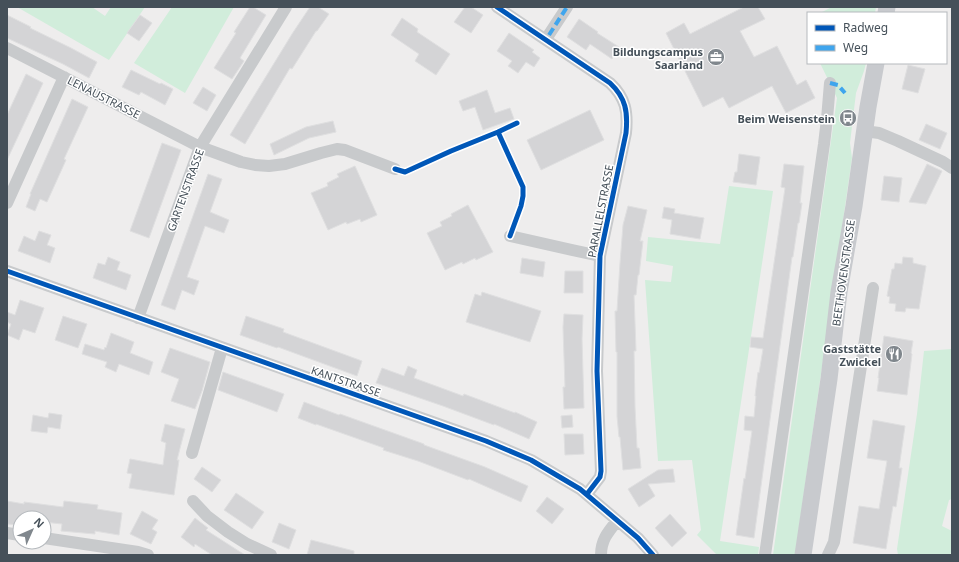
<svg xmlns="http://www.w3.org/2000/svg" width="959" height="562" viewBox="0 0 959 562" font-family="'Noto Sans',sans-serif">
  <style>
    .green { fill: #d1eddb }
    .building { fill: #d4d4d6; stroke: #dfdfe0 }
    .lines { fill: none; stroke-linecap: round; stroke-linejoin: round }
    .street { stroke: #c8cacc; stroke-width: 12 }
    .secondary { stroke: #c8cace; stroke-width: 17 }
    .quiet { stroke: #3fa5ed; stroke-width: 4; stroke-dasharray: 8 4; stroke-linecap: butt }
    .cycleway-casing { stroke: #fff; stroke-width: 8 }
    .cycleway { stroke: #0057b8; stroke-width: 5 }
    .labels { text-anchor: middle; dominant-baseline: central; stroke-width: 3; stroke-linejoin: round; paint-order: stroke }
    .poi-label { font-size: 11px; font-weight: bold; fill: #455059; stroke: #fff; text-anchor: end }
    .street-label { font-size: 11px; fill: #455059; stroke: #fff }
  </style>
  <rect width="100%" height="100%" fill="#eeeded"/>
  <path class="green" d="M17,7H92L105,16L111,7H145L109,60Z
    M172,7H234L185,93L134,63Z
    M832,7H876L875,13H820Z
    M820,63H866L864,71L856,93L850,143L852,158L795,555H773L837,98Z
    M729,186L773,191L720,541L759,547L758,555H717L697,535L701,530L692,460L658,461L645,280L671,282L673,266L646,261L648,237L720,244Z
    M952,349V499L949,500L942,526L952,531V550L950,555H898L897,549L917,414L924,351Z"/>
  <path class="building" d="M250,7H253L266,15L240,58L244,61L232,79L214,68L236,33L234,32Z
    M310,7H318L329,14L317,31H316L292,69L290,68L245,144L230,135L292,34Z
    M465,7H471L483,15L471,33L454,22Z
    M744,7H758L765,19L740,31L754,57L777,46L797,85L806,80L815,98L786,113L772,86L729,108L723,97L703,107L666,33L684,23L690,34Z
    M7,15L31,27L30,28L71,48L97,62L89,78L63,64L7,38Z
    M140,15L152,23L139,41L127,33Z
    M402,18L418,29L417,32L450,54L436,75L415,61L419,54L391,35Z
    M579,19L598,32L597,33L619,47L612,59L590,44L586,50L567,37Z
    M509,33L534,50L532,52L540,58L534,67L526,62L518,73L508,66L512,61L497,51Z
    M908,65L925,69L918,93L902,89Z
    M131,70L160,84L161,83L173,89L165,105L141,92L139,95L122,87Z
    M26,74L43,83L7,160V115Z
    M203,87L216,95L207,111L193,103Z
    M487,90L495,113L510,108L514,119L483,130L475,107L463,111L459,101Z
    M72,99L88,107L64,159L66,160L47,202L40,199L35,211L26,207L31,194H30Z
    M590,110L604,140L541,170L527,140Z
    M333,121L336,132L309,138L274,155L270,144L306,127Z
    M926,124L947,133L940,149L919,140Z
    M162,143L181,150L149,238L130,231Z
    M739,154L760,157L756,185L733,182L735,172H737Z
    M784,164L804,166L800,203H802L799,223H798L793,257H792L754,538L736,535L744,478L745,479L752,431L744,430L745,416L754,417L756,396H755L758,372L759,373L763,349L750,347L751,337L763,338L785,188L781,187Z
    M927,164L942,171L926,204L909,202Z
    M355,166L377,215L361,222L360,219L347,224L346,222L328,230L311,193L328,186L327,183L339,177L337,174Z
    M208,174L222,179L210,212L229,220L224,233L205,226L187,277L199,281L194,295L182,290L175,310L161,305Z
    M884,176L902,178L899,202L881,200Z
    M468,205L493,252L476,260L475,258L463,264L462,262L445,270L427,233L442,226L440,222L452,216L451,214Z
    M628,206L647,210L640,241H643L639,275H638L636,295H634L636,351H634L635,407L637,448H639L641,468L623,470L620,437H619L617,416V352H616L615,311H617L620,263L623,225Z
    M664,207L675,209L674,213L704,218L700,239L670,234L672,220L662,218Z
    M39,231L51,235L47,245L55,248L50,263L18,251L24,236L35,241Z
    M108,257L120,262L117,270L131,275L126,290L93,278L98,263L105,265Z
    M903,257L913,258V263L926,266L919,309L906,308L905,312L895,311L896,304L889,303L890,297L887,296L892,269H894L895,263L902,264Z
    M522,258L545,262L543,277L520,273Z
    M565,271H583V293H564Z
    M482,292L541,311L530,342L466,322L475,294L481,296Z
    M20,300L44,308L35,333L23,329L19,340L7,335L11,324L7,322V312L15,315Z
    M564,314L583,315L582,339L584,408L564,409L563,387H565L563,327Z
    M63,316L87,324L78,348L55,340Z
    M246,316L284,329L283,332L362,361L357,376L278,347L277,348L240,335Z
    M111,333L134,342L130,353L153,362L149,375L119,364L116,372L105,367L107,362L82,354L85,344L104,350L105,347L106,348Z
    M884,336L913,341L911,353L912,354L907,395L877,391L879,378H878Z
    M170,348L210,362L202,391L195,409L171,401L179,379L161,372Z
    M408,366L417,370L414,378L463,396L464,394L515,413V412L537,422L529,439L494,424V425L443,406L376,383L382,368L404,376Z
    M223,372L284,394L277,412L218,390Z
    M304,402L339,415L340,414L424,444V445L485,467L528,486L521,502L469,479L468,480L418,461L383,450L384,448L316,424V425L298,418Z
    M49,413L62,415L60,429L48,427L47,433L31,431L33,415L48,418Z
    M572,415L573,427L562,428L561,416Z
    M873,420L905,426L899,468H902L896,507L893,506L886,549L853,543L859,506L879,509L887,461L867,458Z
    M165,424L185,429L177,460H179L174,495L129,488L132,474L127,473L130,459L163,465L166,443L161,441Z
    M564,434H583L584,454L565,455Z
    M202,467L221,480L212,492L194,479Z
    M673,469L675,482L648,484L655,496L639,507L628,489L658,470Z
    M236,493L264,512L252,529L224,510Z
    M547,497L564,509L552,524L536,511Z
    M7,501L24,504V502L63,507L64,501L98,505L97,509L122,513L119,535L95,531V534L61,531L62,524L44,522V518H20V525L7,524Z
    M142,511L158,520L152,529L157,532L151,544L130,534Z
    M670,514L687,533L672,547L655,528Z
    M195,518L208,528L206,530L245,555H212L195,544L194,547L181,537Z
    M279,523L296,530L289,549L272,542Z
    M311,540L354,551V555H307Z"/>
  <g class="lines">
    <path class="street" d="M497,7L610,83C626,98 628,112 626,133L600,256L597,371L601,471L600,477L587,494
      M546,39L567,7
      M7,48L200,147L241,162L255,165L269,166L285,164L321,153L337,149L345,150L395,169
      M864,131L879,133L898,141L943,162L952,168
      M7,203L64,77
      M510,236L572,250L600,256
      M7,271L486,441L531,460L580,489L638,538L653,555
      M138,318L200,147L286,7
      M192,453L222,348
      M193,501L207,516L228,532L247,544L271,555
      M7,533L20,535
      M44,538L138,552L148,555
      M601,555C601,540 608,532 617,521
      M765,555L824,144L827,119L830,83
      M828,555L834,542L873,288"/>
    <path class="secondary" d="M886,13L887,7
      M803,555L829,379L839,292L854,206L868,107L876,63"/>
    <path class="quiet" d="M549,35L567,7
      M830,83L838,85L845,93"/>
    <defs>
      <path id="cycleway" d="M497,7L610,83C626,98 628,112 626,133L600,256L597,371L601,471L600,477L587,494
        M498,132L523,187V196L521,206L510,236
        M395,169L405,172L451,151L498,132L517,123
        M7,271L486,441L531,460L580,489L638,538L653,555"/>
    </defs>
    <use href="#cycleway" class="cycleway-casing"/>
    <use href="#cycleway" class="cycleway"/>
  </g>
  <defs>
    <symbol id="office-disc" viewBox="-11 -11 22 22"><circle r="9.5" fill="#80878d" stroke="#fff"/><path d="M-6-3h4V-5.5h4V-3h4V5H-6ZM-1-4.5V-3h2v-1.5ZM-6 0V1H6V0Z" fill="#fff"/></symbol>
    <symbol id="bus-disc" viewBox="-11 -11 22 22"><circle r="9.5" fill="#80878d" stroke="#fff"/><path d="M-5-6H5V4H4V6H2V4H-2V6H-4V4H-5ZM-3.5-4V0h7V-4ZM-3.5 1.2v1.5H-2V1.2ZM2 1.2v1.5H3.5V1.2Z" fill="#fff"/></symbol>
    <symbol id="restaurant-disc" viewBox="-11 -11 22 22"><circle r="9.5" fill="#80878d" stroke="#fff"/><path d="M-5-6h1v4h1v-4h1v4h1v-4h1v5L-1.5 .5V6h-2V.5L-5-1ZM5-6V6H3V1.5H1.5Q1.5-4 5-6Z" fill="#fff"/></symbol>
  </defs>
  <g fill-rule="evenodd">
    <use href="#office-disc" x="706" y="47" width="20" height="20"/>
    <use href="#bus-disc" x="838" y="108" width="20" height="20"/>
    <use href="#restaurant-disc" x="884" y="344" width="20" height="20"/>
  </g>
  <g class="labels">
    <g class="poi-label">
      <text x="703" y="51">Bildungscampus<tspan x="703" dy="13">Saarland</tspan></text>
      <text x="835" y="118">Beim Weisenstein</text>
      <text x="881" y="348">Gaststätte<tspan x="881" dy="13">Zwickel</tspan></text>
    </g>
    <g class="street-label">
      <text transform="translate(104 97) rotate(27)">LENAUSTRASSE</text>
      <text transform="translate(185 190) rotate(-70)">GARTENSTRASSE</text>
      <text transform="translate(600 211) rotate(-79)">PARALLELSTRASSE</text>
      <text transform="translate(843 273) rotate(-82)">BEETHOVENSTRASSE</text>
      <text transform="translate(346 381) rotate(19)">KANTSTRASSE</text>
    </g>
  </g>
  <rect width="959" height="562" fill="none" stroke="#455059" stroke-width="16"/>
  <rect x="807" y="12" width="140" height="52" fill="#ffffff" stroke="#b5b9bd"/>
  <rect x="815" y="25" width="20" height="6" fill="#0057b8" stroke="#b5b9bd"/>
  <text x="843" y="32" font-size="12" fill="#455059">Radweg</text>
  <rect x="815" y="45" width="20" height="6" fill="#3fa5ed" stroke="#b5b9bd"/>
  <text x="843" y="52" font-size="12" fill="#455059">Weg</text>
  <g transform="translate(32 530) rotate(45)"><circle r="19" fill="#ffffff" stroke="#b5b9bd"/>
  <path d="M0-3L7 15L0 10L-7 15Z" fill="#80878d"/>
  <text y="-6" font-size="11" font-weight="bold" text-anchor="middle" fill="#455059">N</text>
  </g>
</svg>
